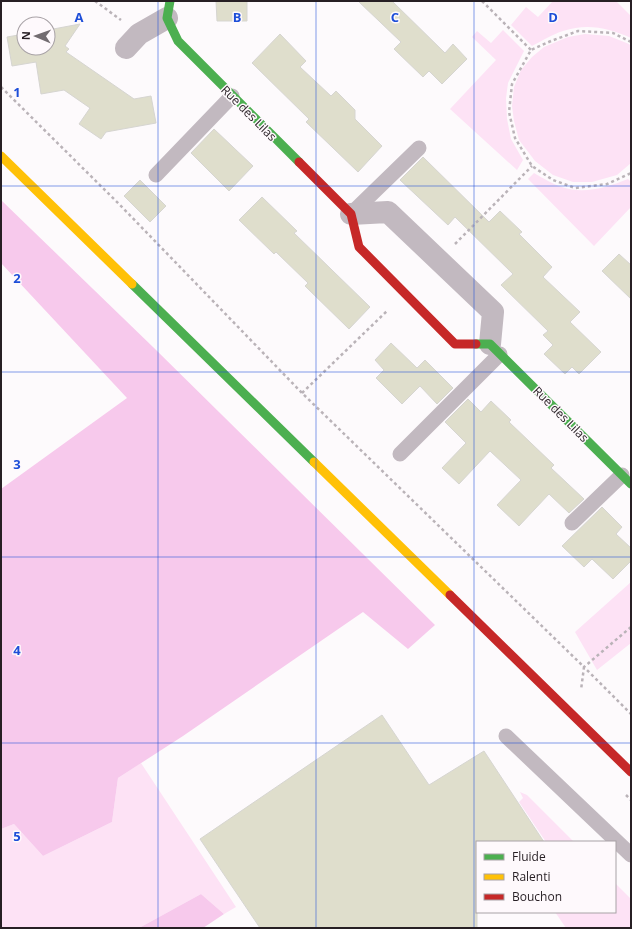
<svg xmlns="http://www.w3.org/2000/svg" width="632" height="929" viewBox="0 0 632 929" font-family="'Open Sans',sans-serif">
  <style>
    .green { fill: #fde2f5 }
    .forest { fill: #f7c9ec }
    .building { fill: #dfdecc; stroke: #d6d5d1 }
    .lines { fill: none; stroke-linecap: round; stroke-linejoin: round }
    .path { stroke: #bab3b8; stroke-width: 2.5; stroke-dasharray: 3 3; stroke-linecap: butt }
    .lane { stroke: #c2b9c0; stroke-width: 15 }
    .street { stroke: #c2b9c0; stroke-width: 22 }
    .fast { stroke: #4caf50; stroke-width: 9 }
    .slow { stroke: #ffc107; stroke-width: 9 }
    .jam { stroke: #c62828; stroke-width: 9 }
    .grid { fill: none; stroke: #1d4ed8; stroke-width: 1; stroke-opacity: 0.55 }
    .labels { text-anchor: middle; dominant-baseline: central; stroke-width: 3; stroke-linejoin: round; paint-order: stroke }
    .street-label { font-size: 12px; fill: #271f24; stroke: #fef9fc }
    .grid-label { font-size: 13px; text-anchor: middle; font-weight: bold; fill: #1d4ed8; stroke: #fef9fc; stroke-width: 3; stroke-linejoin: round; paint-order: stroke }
  </style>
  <rect width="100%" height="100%" fill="#fdfafc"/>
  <path class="green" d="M553,1H616L631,16V38C608,28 588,23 563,31C553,34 542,41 532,46L511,25L526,7L538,17Z
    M503,30L524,51L508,83L506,98L507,119L511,139L523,160L517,170L450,109L496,60L472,37L477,31L491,43Z
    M585,34L609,36L629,44L631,46V163L617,175L592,182H573L553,175L535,161L529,153L519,140L514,121L512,106L514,87L521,70L532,57L544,47L568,37Z
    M534,173C543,178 552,184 562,187C584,195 608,187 628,179L631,182V207L594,246L528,179Z
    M631,582V643L597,670L575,632Z
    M141,763L236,907L224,914L201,894L139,928H1V829L14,824L43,856L112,822L118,778Z
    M520,792L527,795L574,842H546L519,802L523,798Z
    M615,883L631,899V928H566L555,912H615Z"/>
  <path class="forest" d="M1,200L153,347L435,625L408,649L363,612L183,736L118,778L112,822L43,856L14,824L1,829V489L127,398L1,263Z
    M201,894L224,914L203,928H139Z"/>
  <path class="building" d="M216,1H247V21H217Z
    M358,1H392L445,53L453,44L467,59L442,84L429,71L423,77L394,49L401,42Z
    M80,24L65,46L69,49L66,52L134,99L151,96L156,123L106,132L101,139L79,124L90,108L64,90L41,94L36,62L12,66L7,37L24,34V48H48V30Z
    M280,34L306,61L300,67L331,96L336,91L355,110V119L382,146L358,172L306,122L309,119L252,63Z
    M214,129L253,166L229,191L191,153Z
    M423,157L489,222L500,211L522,232L519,234L552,267L543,277L580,312L570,322L601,352L579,374L572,367L565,374L544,354L553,345L543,335L548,331L501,285L513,274L455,217L448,225L400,180Z
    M140,180L166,206L150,222L124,196Z
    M262,197L297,231L294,233L370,307L349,329L305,286L308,283L276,252L274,254L239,220Z
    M619,254L631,265V299L602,271Z
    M391,343L417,368L425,360L453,388L437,404L420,386L402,404L376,378L384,370L375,360Z
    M468,399L481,412L491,401L511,420L509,422L554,465L551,468L584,499L569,513L549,494L519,526L497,505L521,480L490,451L459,484L442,468L466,443L445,422Z
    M602,507L622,527L616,534L631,548V561L613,579L592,559L584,567L562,546Z
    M382,715L429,785L484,751L544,842H477V928H260L200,839Z"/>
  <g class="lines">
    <path class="path" d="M95,1L121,20
      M482,1L531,50
      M631,42L613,33L578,31L551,41L531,50L512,84L509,112L515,138L532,166L553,180L575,188L607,184L629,174L631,173
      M1,87L120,205L302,393L584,667L581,690
      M455,244L532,166
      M302,393L388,310
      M631,627L584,667L631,714
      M626,795L631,800"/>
    <path class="lane" d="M156,175L232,96
      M351,214L419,148
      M400,454L500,354
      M572,523L622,475
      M506,736L631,855"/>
    <path class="street" d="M126,48L139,34L167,18
      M351,214L388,212L493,312L490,344"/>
    <path class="fast" d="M170,1L167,18L178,41L299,162
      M132,284L314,462
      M476,344H490L631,484"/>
    <path class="slow" d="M1,156L132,284
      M314,462L450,595"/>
    <path class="jam" d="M299,162L351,214L359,247L455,344H476
      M450,595L631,772"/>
  </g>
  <path class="grid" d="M158,1V928M316,1V928M474,1V928M1,186H631M1,372H631M1,557H631M1,743H631"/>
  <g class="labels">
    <g class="street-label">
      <text transform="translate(249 113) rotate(45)">Rue des Lilas</text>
      <text transform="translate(561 414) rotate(45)">Rue des Lilas</text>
    </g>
  </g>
  <g class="grid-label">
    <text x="79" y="22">A</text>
    <text x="237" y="22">B</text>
    <text x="395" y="22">C</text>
    <text x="553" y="22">D</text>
    <text x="17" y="97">1</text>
    <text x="17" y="283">2</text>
    <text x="17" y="469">3</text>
    <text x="17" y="655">4</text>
    <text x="17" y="841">5</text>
  </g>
  <rect width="632" height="929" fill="none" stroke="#271f24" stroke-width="4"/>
  <rect x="476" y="841" width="140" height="72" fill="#fef9fc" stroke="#a8a2a6"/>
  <rect x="484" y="854" width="20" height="6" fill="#4caf50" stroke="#a8a2a6"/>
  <text x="512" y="861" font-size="12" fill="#271f24">Fluide</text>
  <rect x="484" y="874" width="20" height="6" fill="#ffc107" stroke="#a8a2a6"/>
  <text x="512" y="881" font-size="12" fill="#271f24">Ralenti</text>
  <rect x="484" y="894" width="20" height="6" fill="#c62828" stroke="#a8a2a6"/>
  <text x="512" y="901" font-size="12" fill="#271f24">Bouchon</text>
  <g transform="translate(36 36) rotate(272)"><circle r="19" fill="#fef9fc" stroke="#a8a2a6"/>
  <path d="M0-3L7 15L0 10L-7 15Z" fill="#726c70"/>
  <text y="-6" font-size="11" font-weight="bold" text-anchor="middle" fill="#271f24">N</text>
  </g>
</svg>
